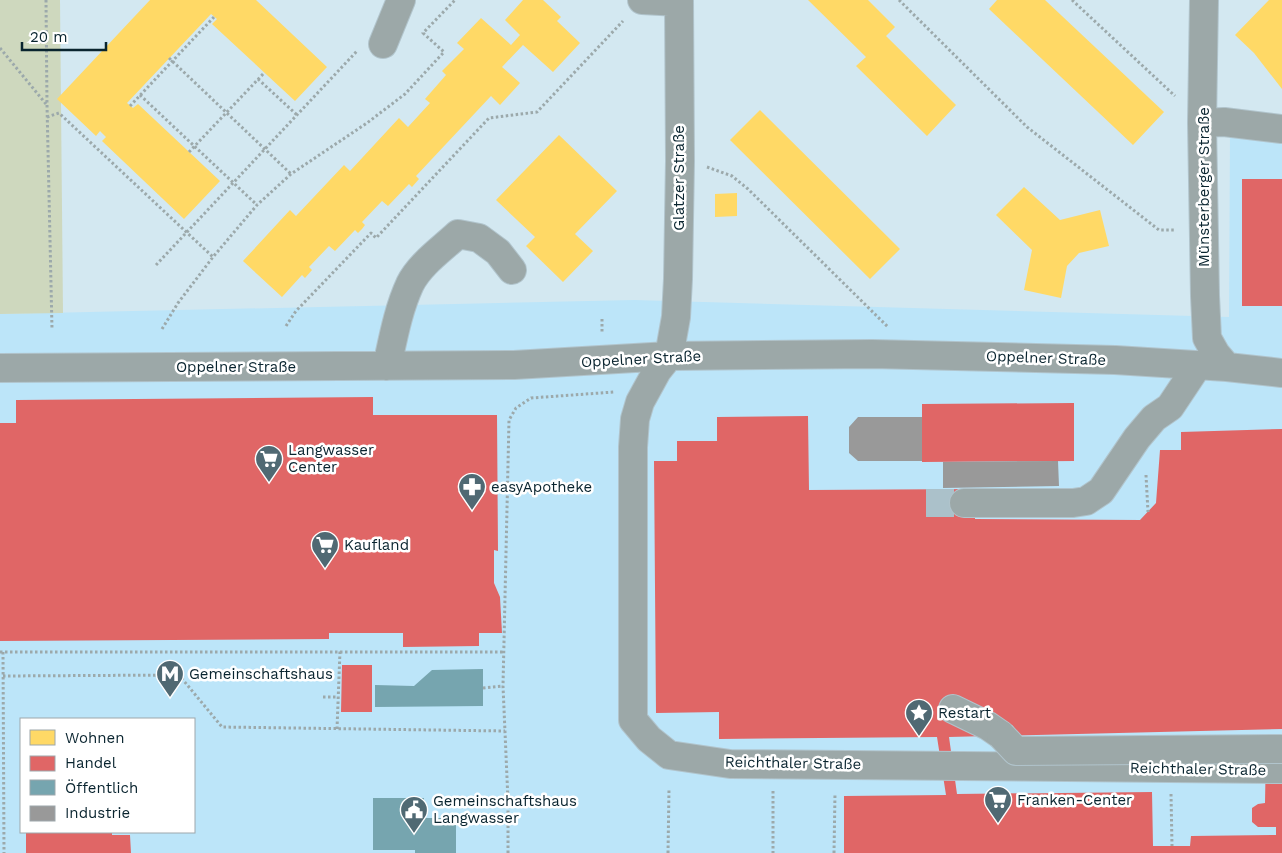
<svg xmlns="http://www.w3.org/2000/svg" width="1282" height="853" viewBox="0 0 1282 853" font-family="'Work Sans',sans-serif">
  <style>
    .built { fill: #bce5f9; fill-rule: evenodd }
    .green { fill: #ced8be }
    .homes { fill: #ffd966 }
    .shops { fill: #e06666 }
    .public { fill: #76a5af }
    .industry { fill: #999 }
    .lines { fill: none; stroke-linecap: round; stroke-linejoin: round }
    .minor-tunnel { stroke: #abc1ca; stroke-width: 28; stroke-dasharray: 28 14; stroke-linecap: butt }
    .minor-casing { stroke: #b1c4cc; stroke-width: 30 }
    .path { stroke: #9ca9ab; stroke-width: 3; stroke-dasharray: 2.5 2.5; stroke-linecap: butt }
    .minor { stroke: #9ca8a8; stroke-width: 28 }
    .minor-bridge-casing { stroke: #b1c4cc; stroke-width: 30; stroke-linecap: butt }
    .minor-bridge { stroke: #9ca8a8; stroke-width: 28 }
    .labels { text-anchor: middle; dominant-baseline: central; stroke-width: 5; stroke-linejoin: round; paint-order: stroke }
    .street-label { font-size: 15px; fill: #09242f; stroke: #fff }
    .poi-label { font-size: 15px; fill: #09242f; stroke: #fff; text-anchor: start }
  </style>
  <rect width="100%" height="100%" fill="#d3e8f1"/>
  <path class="built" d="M1282,131V853H0V314L634,300L1229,317L1230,132ZM21,719H194V832H21Z"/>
  <path class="green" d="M0,0H60L63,313L0,314Z"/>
  <path class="homes" d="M150,0H256L327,67L295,101L212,24L217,19L211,14L195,31L127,103L133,108L138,104L220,181L184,219L102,141L106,137L100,131L96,136L57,99Z
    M523,0H543L561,17L557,21L580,43L553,72L523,45L502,67L520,83L500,105L491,96L416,176L419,179L412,187L409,184L388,206L382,201L362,222L365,225L362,229L358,233L355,230L335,251L329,246L309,267L312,270L305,278L302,275L282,297L243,261L290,210L296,216L344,165L350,171L399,118L408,127L430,103L425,99L446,75L442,71L464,49L457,43L481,18L511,45L520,35L505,20Z
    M808,0H868L895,27L886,36L956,105L927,136L856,66L866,57Z
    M997,0H1045L1164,112L1133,145L989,9Z
    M1269,0H1282V89L1254,53L1235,35Z
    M760,110L900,249L870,279L730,140Z
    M559,135L617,191L575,234L593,251L563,282L526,246L535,237L496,200Z
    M1024,187L1060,220L1100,210L1109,246L1079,253L1067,266L1061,298L1024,290L1032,250L996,215Z
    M737,193V216L715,217V194Z"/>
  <path class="shops" d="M1242,179H1282V306H1242Z
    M373,397V415H497L498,551L494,550V583L500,597L502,633H479V646L403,647V633H329V639L0,641V423H16V400Z
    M1074,403V461L922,462V404Z
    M808,416L809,490L975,489V519L1140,520L1156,503L1160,450H1181V432L1282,429V729L949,737L957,794L1152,792L1153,846H1190L1191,836L1276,835V827H1258L1252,822V808L1258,804L1265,803L1266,749H1282V853H844V796L946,795L937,737L719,739V712L656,713L654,461H677V441H717V417Z
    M342,665H372V712H341Z
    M26,832H112V835H130L131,853H26Z"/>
  <path class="public" d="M483,669V706L375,707V685L414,686L432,670Z
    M373,798H424V818H456V853H415V850H373Z"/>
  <path class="industry" d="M858,417H922V461H858L849,453V427Z
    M1058,461L1059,486L943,488V462Z"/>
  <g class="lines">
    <path class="minor-tunnel" d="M926,503H964"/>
    <defs>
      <path id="minor" d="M642,0L679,2
        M679,0L680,161L678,279L676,317L669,356L657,371L640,402L635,419L633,447V720L649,739L669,755L730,764L1282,769
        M1204,0L1202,123L1205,296L1207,338L1216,354L1227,367
        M383,44L401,0
        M1202,123L1224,122L1282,129
        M387,366C393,339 398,310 410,284C420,264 442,249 458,234L479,238L498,252L512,270
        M0,368L514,365L669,356L872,354L1115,360L1227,367L1282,373
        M964,503H1073L1086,501L1101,491L1137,438L1154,418L1170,407L1198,365
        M953,709L988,726L1001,735"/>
    </defs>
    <use href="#minor" class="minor-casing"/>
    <path class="path" d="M46,0L47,105L52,329
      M899,0L1027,127L1159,230H1176
      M1072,0L1175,96
      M0,48L46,104
      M169,58L291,174
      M258,79L297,115
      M140,95L257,205
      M130,106L214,17
      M47,117L59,113L213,257
      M189,152L264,73
      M707,167L732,176L748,189L888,327
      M156,265L357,51
      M602,319V333
      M286,326L296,311L371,233L376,238L489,118L537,112L623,21
      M162,329L178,303L213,257L257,205L291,174L367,123L405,94L444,52L423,33L455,0
      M1146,475L1148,512
      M0,652H503
      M3,652L4,853
      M3,676L179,675L222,727L505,731
      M483,688L503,686
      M323,697H338
      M337,729L340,651
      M773,791V853
      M1171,794L1172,846
      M508,853V801L503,686L509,420L516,408L531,398L614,392
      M668,853L669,789
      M834,853L835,793"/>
    <use href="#minor" class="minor"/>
    <defs>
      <path id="minor-bridge" d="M1001,735L1016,751L1282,749"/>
    </defs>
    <use href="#minor-bridge" class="minor-bridge-casing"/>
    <use href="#minor-bridge" class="minor-bridge"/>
  </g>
  <defs>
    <symbol id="supermarket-pin" viewBox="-11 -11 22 30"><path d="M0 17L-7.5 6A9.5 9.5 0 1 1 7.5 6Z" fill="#506973" stroke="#fff"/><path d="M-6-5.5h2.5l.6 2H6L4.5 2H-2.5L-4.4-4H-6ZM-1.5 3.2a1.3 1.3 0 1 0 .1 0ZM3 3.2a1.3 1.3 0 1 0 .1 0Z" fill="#fff"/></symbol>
    <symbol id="pharmacy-pin" viewBox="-11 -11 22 30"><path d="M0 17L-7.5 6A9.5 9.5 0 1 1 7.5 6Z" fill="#506973" stroke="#fff"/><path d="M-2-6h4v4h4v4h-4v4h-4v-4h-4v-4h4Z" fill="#fff"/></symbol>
    <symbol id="metro-pin" viewBox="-11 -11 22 30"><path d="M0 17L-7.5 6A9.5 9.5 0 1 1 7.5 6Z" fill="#506973" stroke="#fff"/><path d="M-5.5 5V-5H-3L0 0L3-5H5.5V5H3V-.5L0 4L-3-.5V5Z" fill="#fff"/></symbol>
    <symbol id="sight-pin" viewBox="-11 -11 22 30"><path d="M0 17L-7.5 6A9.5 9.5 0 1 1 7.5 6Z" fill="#506973" stroke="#fff"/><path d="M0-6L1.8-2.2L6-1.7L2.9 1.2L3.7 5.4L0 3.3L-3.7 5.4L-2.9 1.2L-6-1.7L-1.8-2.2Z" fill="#fff"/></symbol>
    <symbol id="civic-pin" viewBox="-11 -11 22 30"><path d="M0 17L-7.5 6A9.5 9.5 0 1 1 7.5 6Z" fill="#506973" stroke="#fff"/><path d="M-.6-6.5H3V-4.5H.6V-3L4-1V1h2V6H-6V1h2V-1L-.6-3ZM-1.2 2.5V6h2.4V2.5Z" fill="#fff"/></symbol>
  </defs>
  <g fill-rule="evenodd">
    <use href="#supermarket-pin" x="253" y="443" width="32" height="43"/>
    <use href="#pharmacy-pin" x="456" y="471" width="32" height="43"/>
    <use href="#supermarket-pin" x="309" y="529" width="32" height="43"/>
    <use href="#metro-pin" x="154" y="658" width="32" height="43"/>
    <use href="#sight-pin" x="903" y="697" width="32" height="43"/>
    <use href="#supermarket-pin" x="982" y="784" width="32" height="43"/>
    <use href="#civic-pin" x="398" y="794" width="32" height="43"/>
  </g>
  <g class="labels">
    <g class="street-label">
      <text transform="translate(679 178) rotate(-90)">Glatzer Straße</text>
      <text transform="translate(1204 187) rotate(-90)">Münsterberger Straße</text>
      <text transform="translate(1046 358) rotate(2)">Oppelner Straße</text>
      <text transform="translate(641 359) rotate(-3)">Oppelner Straße</text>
      <text x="236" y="367">Oppelner Straße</text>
      <text transform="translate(793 763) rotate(1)">Reichthaler Straße</text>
      <text transform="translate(1198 769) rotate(1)">Reichthaler Straße</text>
    </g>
    <g class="poi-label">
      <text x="288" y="450">Langwasser<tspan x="288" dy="17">Center</tspan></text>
      <text x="491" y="487">easyApotheke</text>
      <text x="344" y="545">Kaufland</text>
      <text x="189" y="674">Gemeinschaftshaus</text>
      <text x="938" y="713">Restart</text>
      <text x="1017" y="800">Franken-Center</text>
      <text x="433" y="801">Gemeinschaftshaus<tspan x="433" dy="17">Langwasser</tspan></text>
    </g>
  </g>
  <rect x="20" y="718" width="175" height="115" fill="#ffffff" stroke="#9da7ac"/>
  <rect x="30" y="730" width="25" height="15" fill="#ffd966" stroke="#9da7ac"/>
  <text x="65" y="743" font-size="15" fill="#09242f">Wohnen</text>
  <rect x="30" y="756" width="25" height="15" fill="#e06666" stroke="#9da7ac"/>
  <text x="65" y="768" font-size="15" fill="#09242f">Handel</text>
  <rect x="30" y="780" width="25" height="15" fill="#76a5af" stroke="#9da7ac"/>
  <text x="65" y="793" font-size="15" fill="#09242f">Öffentlich</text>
  <rect x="30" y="806" width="25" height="15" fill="#999999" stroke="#9da7ac"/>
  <text x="65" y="818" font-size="15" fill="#09242f">Industrie</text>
  <path d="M22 42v8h84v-8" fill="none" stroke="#09242f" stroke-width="2.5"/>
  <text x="30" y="42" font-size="15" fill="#09242f" stroke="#ffffff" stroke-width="4" paint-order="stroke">20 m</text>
</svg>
